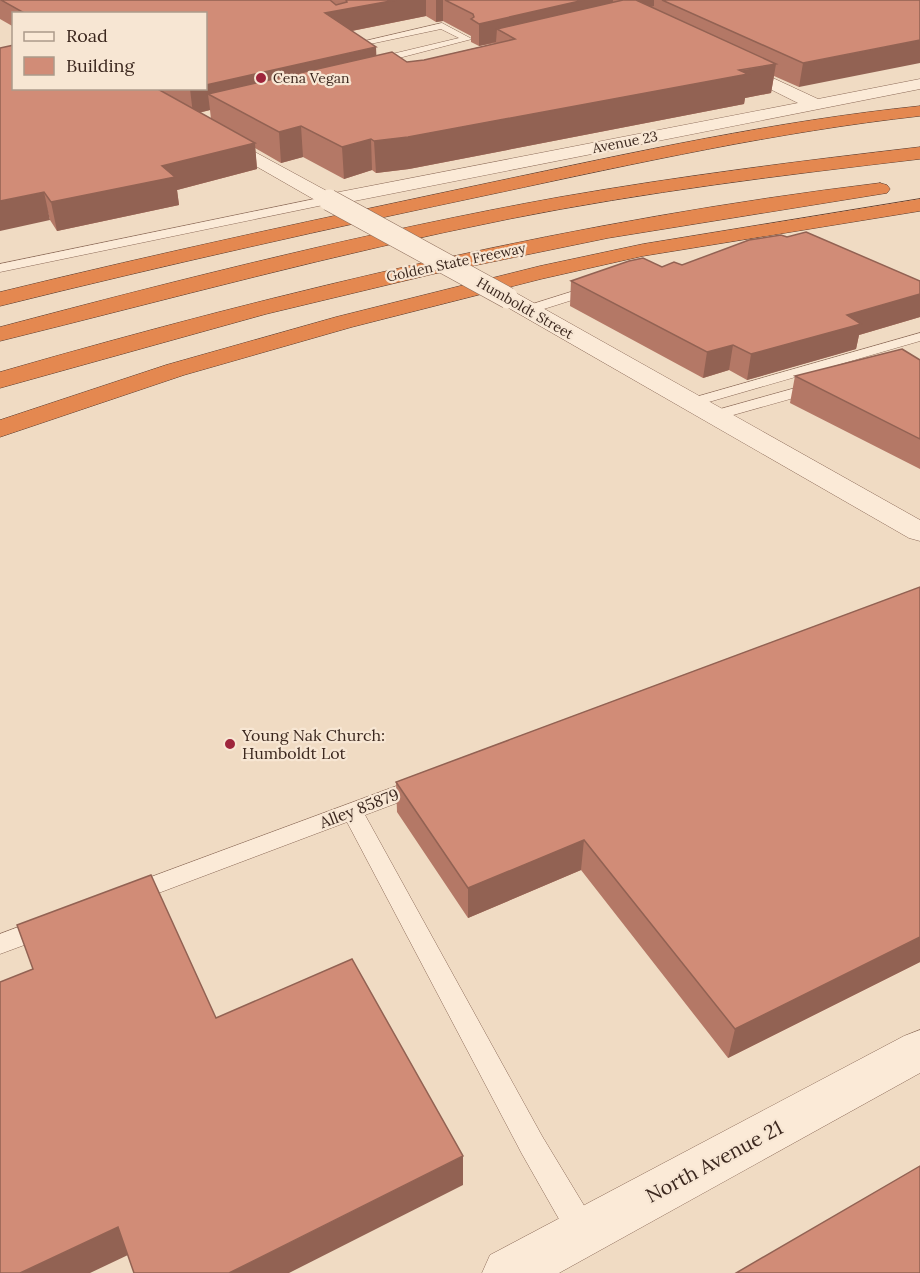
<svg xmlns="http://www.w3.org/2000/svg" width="920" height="1273" viewBox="0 0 920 1273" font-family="Lora,serif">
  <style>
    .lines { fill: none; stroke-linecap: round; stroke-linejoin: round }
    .service-casing { stroke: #8c6b59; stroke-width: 1 }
    .minor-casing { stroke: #8c6b59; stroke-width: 1 }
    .tertiary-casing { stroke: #8c6b59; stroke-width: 1 }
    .motorway-casing { stroke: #593a2d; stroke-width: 1 }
    .service { fill: #fbead7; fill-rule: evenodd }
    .minor { fill: #fbead7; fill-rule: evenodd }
    .tertiary { fill: #fbead7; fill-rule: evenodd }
    .motorway { fill: #e48850; fill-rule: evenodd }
    .tertiary-bridge-casing { stroke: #8c6b59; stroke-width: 22; stroke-linecap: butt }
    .tertiary-bridge { stroke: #fbead7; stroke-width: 21 }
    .wall { fill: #b47866; fill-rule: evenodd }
    .shaded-wall { fill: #926253 }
    .building { fill: #d18c77; stroke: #926253; stroke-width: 1.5 }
    .poi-dot { fill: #9e253c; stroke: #f7e6d3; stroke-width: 2 }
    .labels { text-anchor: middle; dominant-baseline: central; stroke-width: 4.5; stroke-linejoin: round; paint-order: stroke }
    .far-poi-label { font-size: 14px; fill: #3b271e; stroke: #f7e6d3; text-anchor: start }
    .far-street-label { font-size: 14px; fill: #3b271e; stroke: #f7e6d3 }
    .poi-label { font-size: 16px; fill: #3b271e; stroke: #f7e6d3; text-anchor: start }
    .street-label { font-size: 16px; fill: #3b271e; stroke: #f7e6d3 }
    .near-street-label { font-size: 20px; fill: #3b271e; stroke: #f7e6d3 }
  </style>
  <rect width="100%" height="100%" fill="#f0dbc3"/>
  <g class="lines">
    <defs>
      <path id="service" d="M442,23L472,39L395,59L390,56L392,54L459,38L441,29L370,44L365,41Z
        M329,196L335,200L333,203L0,272V264Z
        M596,284L601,285L603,288L601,291L528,314L521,310L523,307Z
        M920,333V341L695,406L690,408L682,403L685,400Z
        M817,382L822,384L825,387L822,390L712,421L704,416L706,413Z
        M421,777L429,779L432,785L429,791L365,815L542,1136L594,1222L598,1232L594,1242L583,1247L572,1242L522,1154L347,822L132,903L124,901L120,894L124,887Z
        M45,917L54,920L57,927L54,934L0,954V934Z"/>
      <path id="minor" d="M732,59L818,99L920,79V89L329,206L322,204L319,200L322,196L329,194L798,103L726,67L724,64L726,61Z
        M920,1030V1073L559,1273H482L490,1255L904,1036Z"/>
      <path id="tertiary" d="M218,132L336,196L339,200L336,204H322L212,141L209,137L212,133Z
        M508,291L516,293L920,520V541L909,538L500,303L496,298L500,293Z"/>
      <path id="motorway" d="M920,106V116C777,132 638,163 497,193C331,228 165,265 0,306V292C163,252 328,217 493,182C635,152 776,121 920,106Z
        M920,147V159C783,175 645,192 509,219C338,253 170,299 0,341V327C185,278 372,231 560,197C680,176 800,161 920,147Z
        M880,183L887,185L890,189L887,193L608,238L433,274L266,314L0,388V372C288,289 582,219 880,183Z
        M920,199V211L643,256L541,279L352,327L184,375L0,437V420L166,365L336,317L540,266L643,244Z"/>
    </defs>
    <use href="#service" class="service-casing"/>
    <use href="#minor" class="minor-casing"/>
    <use href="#tertiary" class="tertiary-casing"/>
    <use href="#motorway" class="motorway-casing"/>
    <use href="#service" class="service"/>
    <use href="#minor" class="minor"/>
    <use href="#tertiary" class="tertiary"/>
    <use href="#motorway" class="motorway"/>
    <defs>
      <path id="tertiary-bridge" d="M329,200L508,298"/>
    </defs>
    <use href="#tertiary-bridge" class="tertiary-bridge-casing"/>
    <use href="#tertiary-bridge" class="tertiary-bridge"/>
  </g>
  <path class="wall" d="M0,0H920L799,87L774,76L771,93L745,98L744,104L409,169L376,173L372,170L344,179L303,157L281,163L255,148L257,169L177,190L179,205L57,231L50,220L14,88H206V14H14V27L0,19ZM426,16L436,22L443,21L471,36V42L479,46L496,43L424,60L407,62L377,56L352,31ZM210,110L211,119L199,113Z
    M682,265L920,281V317L859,335L856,349L747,380L729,370L703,378L570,306L571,281L662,267Z
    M920,360V469L790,403L795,376Z
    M920,587V962L728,1058L581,870L468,918L397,812L396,782Z"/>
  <path class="shaded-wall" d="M396,0H426V16L326,36L325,13Z
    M436,0H443V21L436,22Z
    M584,0H613L612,15L497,29L496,42L479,46V24Z
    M634,0H654V6L633,11Z
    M920,40V63L799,87L803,63Z
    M376,47L377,70L208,94L210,110L193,114L190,89L206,88V85Z
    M776,64L771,93L745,98L744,104L409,169L376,173L374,141Z
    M301,126L303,157L281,163L279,132Z
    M371,139L372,170L344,179L342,147Z
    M255,143L257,169L177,190L179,205L57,231L51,202L162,166Z
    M44,192L50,220L0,231V201Z
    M920,294V317L859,335L856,349L747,380L751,354L847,315Z
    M733,345L729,370L703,378L707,352Z
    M584,840L581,870L468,918V888Z
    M920,937V962L728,1058L735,1029Z
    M463,1156V1185L289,1273H229Z
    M118,1227L128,1255L90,1273H20Z"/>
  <path class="building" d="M1,0H330L336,5L347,2L346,0H396L325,13L376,47L206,85V14H26Z
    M445,0H584L479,24L471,19L474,17L473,14Z
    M623,0H636L776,64L739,70L748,74L408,137L374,141L371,139L342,147L301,126L279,132L208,94L392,52L407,62L424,60L515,39L497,29Z
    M662,0H920V40L803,63Z
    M14,45V88H156L255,143L162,166L175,177L51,202L44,192L0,201V48Z
    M806,232L920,281V294L847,315L861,324L751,354L733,345L707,352L571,281L629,261L643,258L662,267L674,262L682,265L749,240L781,235L787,237Z
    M902,349L920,360V439L795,376Z
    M920,587V937L735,1029L584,840L468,888L396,782Z
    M151,875L216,1018L352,959L463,1156L229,1273H134L118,1227L20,1273H0V982L33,969L17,925Z
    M920,1166V1273H736Z"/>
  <g class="poi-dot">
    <circle cx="261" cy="78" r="6"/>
    <circle cx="230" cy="744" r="6"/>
  </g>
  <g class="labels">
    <g class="far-poi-label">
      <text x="273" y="78">Cena Vegan</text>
    </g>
    <g class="far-street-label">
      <text transform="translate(625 142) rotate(-11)">Avenue 23</text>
      <text transform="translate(456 262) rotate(-12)">Golden State Freeway</text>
      <text transform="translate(525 308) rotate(30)">Humboldt Street</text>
    </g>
    <g class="poi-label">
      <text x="242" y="735">Young Nak Church:<tspan x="242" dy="18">Humboldt Lot</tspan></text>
    </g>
    <g class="street-label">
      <text transform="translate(359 808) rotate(-21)">Alley 85879</text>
    </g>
    <g class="near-street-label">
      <text transform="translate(714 1161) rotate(-28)">North Avenue 21</text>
    </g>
  </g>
  <rect x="12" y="12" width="195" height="78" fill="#f7e6d3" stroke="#ac9a8b" stroke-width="1.5"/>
  <rect x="24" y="32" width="30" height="9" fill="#fbead7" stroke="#ac9a8b" stroke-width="1.5"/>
  <text x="66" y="42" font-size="18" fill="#3b271e">Road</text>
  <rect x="24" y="57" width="30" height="18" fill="#d18c77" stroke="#ac9a8b" stroke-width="1.5"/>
  <text x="66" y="72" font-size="18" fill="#3b271e">Building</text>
</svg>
